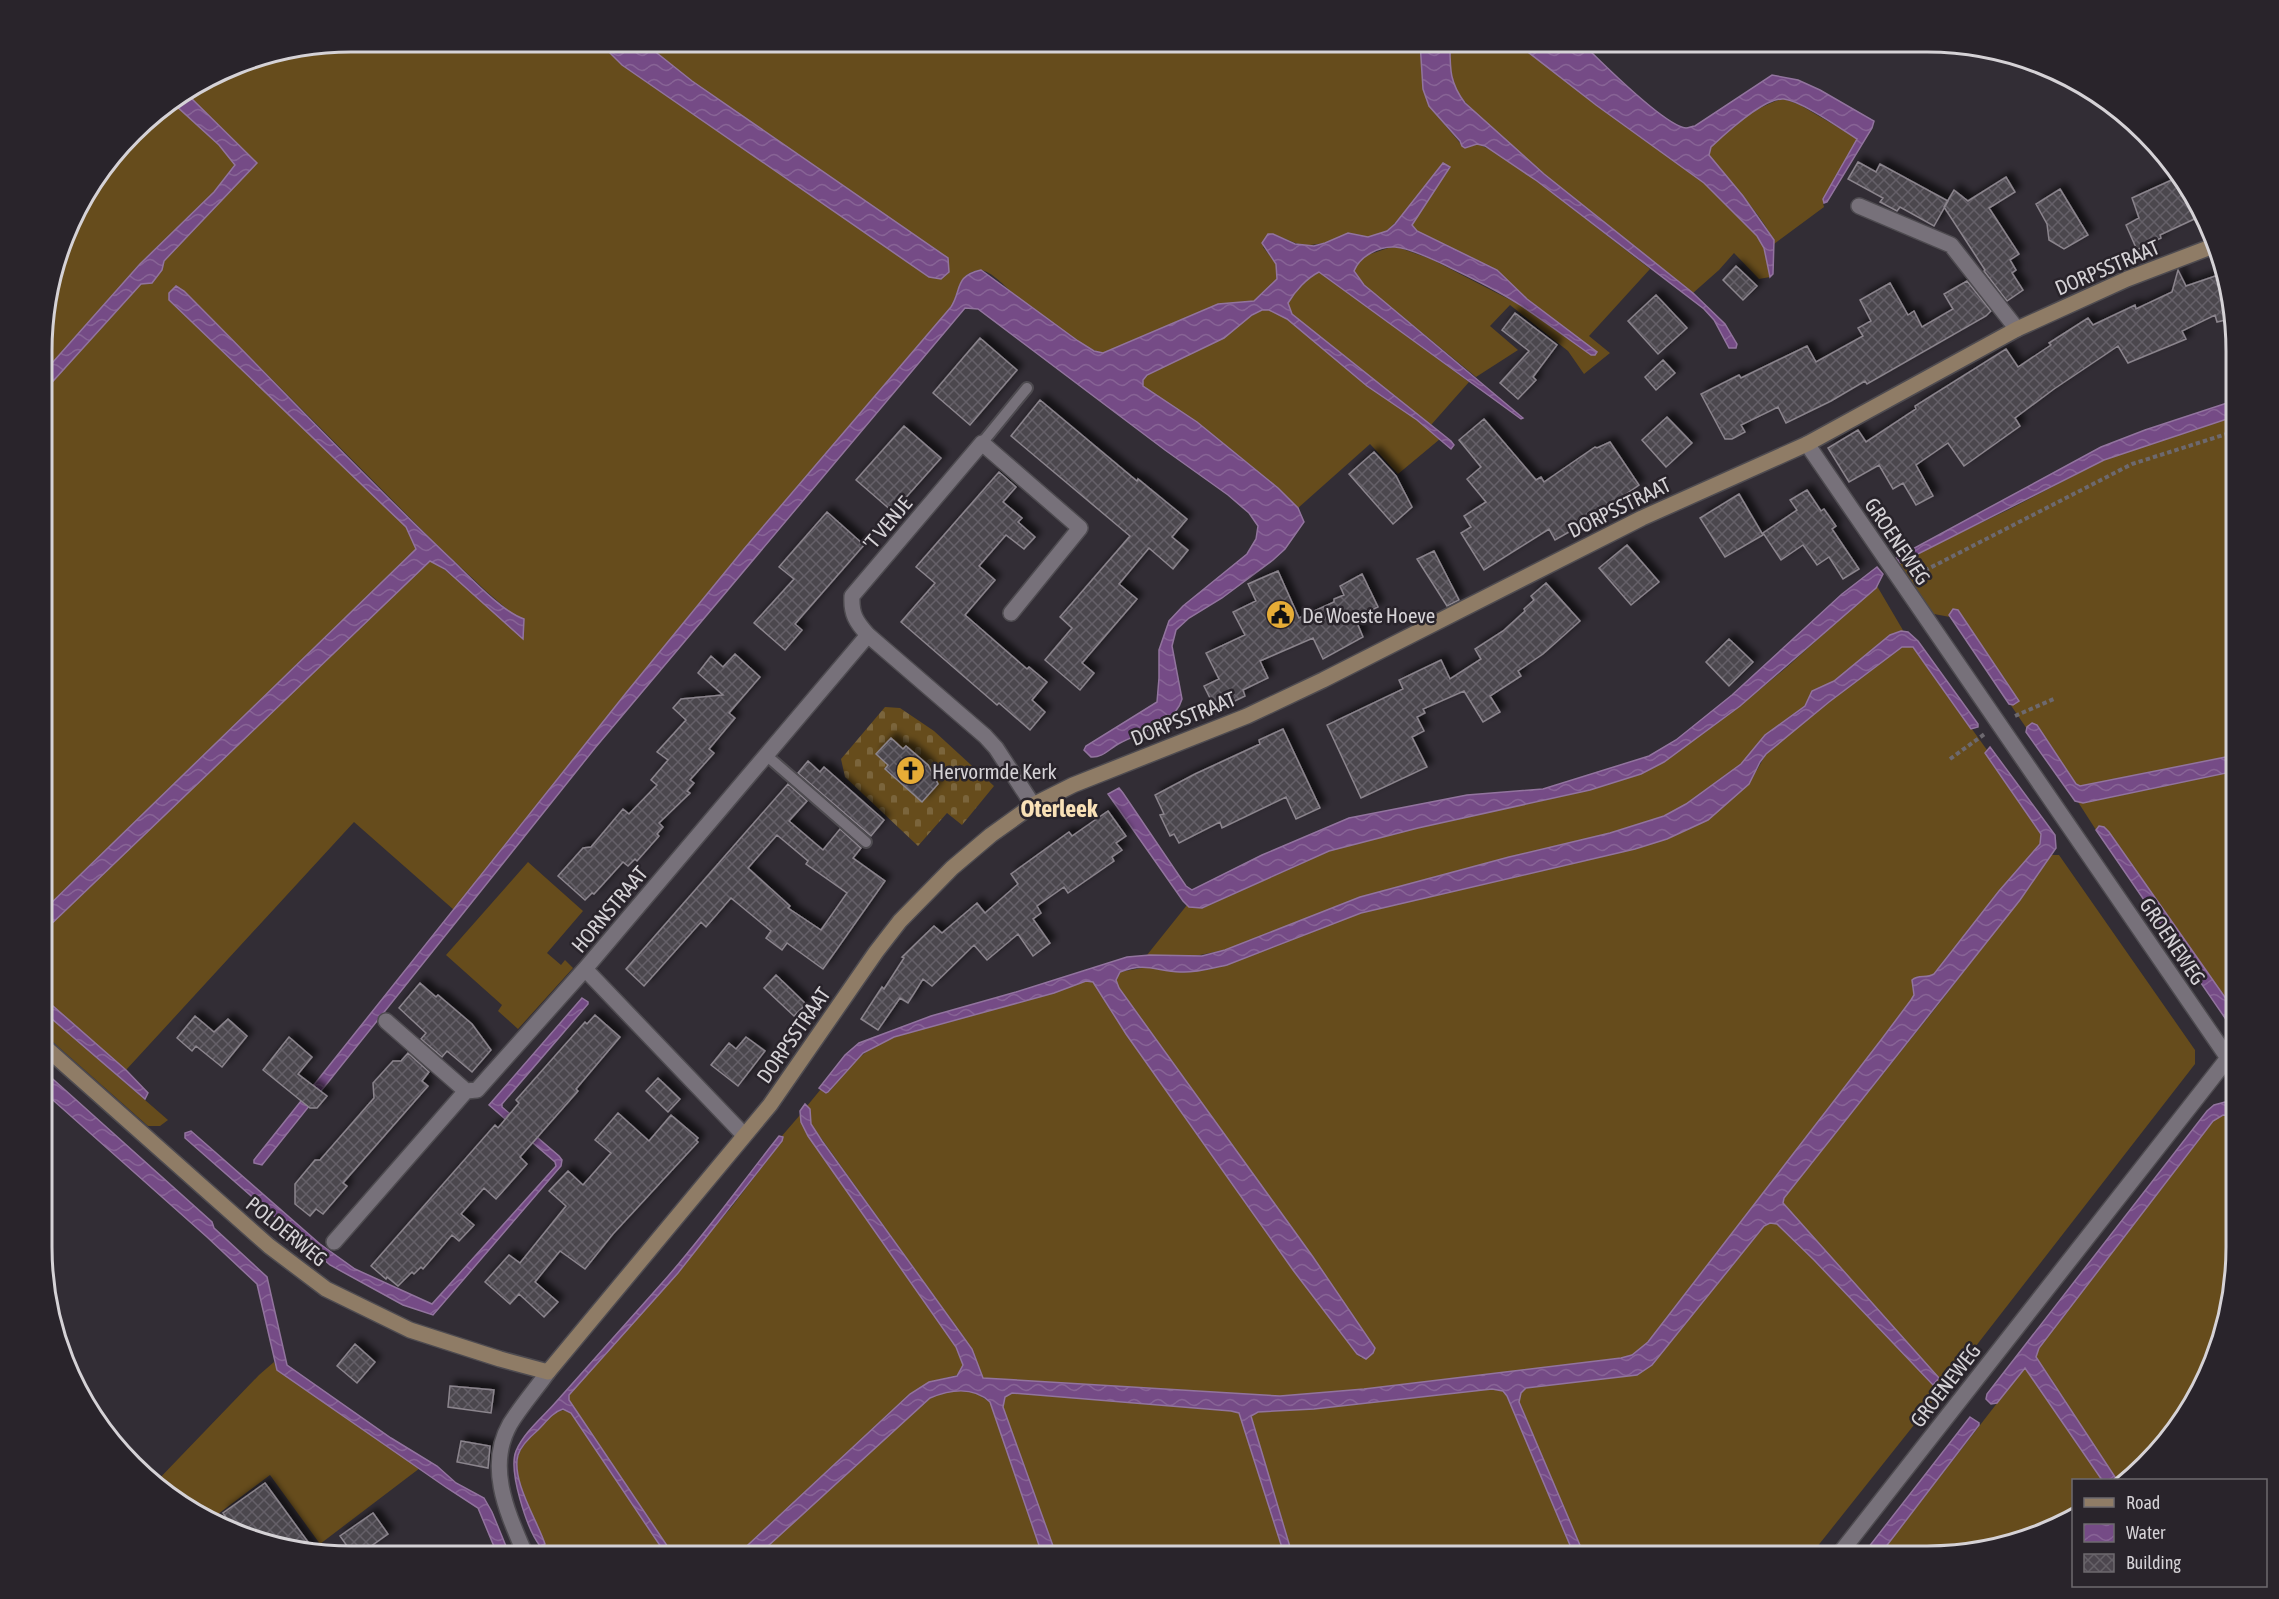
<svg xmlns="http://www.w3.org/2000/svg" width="2279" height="1599" viewBox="0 0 2279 1599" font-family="'Asap Condensed',sans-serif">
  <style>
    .grass { fill: #664c1c }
    .cemetery { fill: url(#cemetery-stones) }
    .water { fill: url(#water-waves); stroke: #92749e; stroke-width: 1.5 }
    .building { fill: url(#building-cross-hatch); stroke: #8b858d; stroke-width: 1.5; fill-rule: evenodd; filter: url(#shadow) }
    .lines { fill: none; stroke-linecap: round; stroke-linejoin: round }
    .lane-casing { stroke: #4e4b50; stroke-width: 14 }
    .street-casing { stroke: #4e4b50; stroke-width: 18 }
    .secondary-casing { stroke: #4e4b50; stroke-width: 18 }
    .path { stroke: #6d696f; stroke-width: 4; stroke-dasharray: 4.5 3; stroke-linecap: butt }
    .lane { stroke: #77717a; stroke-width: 10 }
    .street { stroke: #77717a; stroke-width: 15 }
    .secondary { stroke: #8f7c66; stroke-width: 15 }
    .labels { text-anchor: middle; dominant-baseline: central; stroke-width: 5; stroke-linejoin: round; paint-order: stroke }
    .street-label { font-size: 21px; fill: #d5d2d6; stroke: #29242b }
    .poi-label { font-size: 21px; fill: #d5d2d6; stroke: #29242b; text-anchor: start }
    .quarter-label { font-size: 24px; font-weight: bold; fill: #f9e1b7; stroke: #29242b }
    .rim { fill: none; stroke: #d5d2d6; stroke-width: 3 }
  </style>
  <defs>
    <pattern id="cemetery-stones" width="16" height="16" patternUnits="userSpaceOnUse" patternTransform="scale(1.5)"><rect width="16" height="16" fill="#664c1c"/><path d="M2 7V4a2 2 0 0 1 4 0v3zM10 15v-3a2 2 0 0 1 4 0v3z" fill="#7b653c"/></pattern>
    <pattern id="water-waves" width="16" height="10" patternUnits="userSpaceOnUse" patternTransform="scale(1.5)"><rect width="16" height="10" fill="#754b86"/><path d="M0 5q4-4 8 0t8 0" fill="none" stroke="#886496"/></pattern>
    <pattern id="building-cross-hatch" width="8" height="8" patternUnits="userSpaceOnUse" patternTransform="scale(1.5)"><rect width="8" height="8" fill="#4c464e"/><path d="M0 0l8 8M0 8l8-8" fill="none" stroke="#656067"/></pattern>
    <filter id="shadow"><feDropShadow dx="5.5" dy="-5.5" stdDeviation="3" flood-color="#0009"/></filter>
  </defs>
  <rect width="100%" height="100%" fill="#322d35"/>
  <path class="grass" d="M351,42H599L622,65L929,277L941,279L643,42H1420L1423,89L1429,106L1460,143L1469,147L1477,144L1494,151L1537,181L1650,269L1589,336L1610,353L1584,374L1568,351L1510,305L1490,326L1518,350L1476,377L1364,285L1354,271L1356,266L1365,256L1388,248L1397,247L1431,259L1520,305L1591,355L1513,287L1497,270L1417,231L1412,225L1450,166L1387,231L1368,237L1348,233L1325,243L1303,246L1273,234L1263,247L1276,264L1277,280L1254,301L1218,304L1103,353C1083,349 1032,309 1014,294C1005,287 992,271 980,270C977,270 970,272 967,275C957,283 957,297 951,307L744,549L626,693L454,910L354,822L126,1070L45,999V930L430,560L516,617L487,592L435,543L184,291L176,286L406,527L416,549L45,909V390L141,284L162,270L164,261L257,163L187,94L233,65Z
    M1450,42H1515L1596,105L1704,182L1757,236L1764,248L1770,277L1759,279L1734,253L1719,270L1693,293L1544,174L1478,117L1456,91L1451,79Z
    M1784,99L1800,105L1858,139L1823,203L1824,207L1774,244C1773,228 1722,171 1709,155L1708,151C1719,133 1763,102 1784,99Z
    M173,103L219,145L235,164L214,192L140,264L45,371V311L74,214L147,119Z
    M1320,272L1469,382L1431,425L1292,314L1288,303C1295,291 1307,278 1320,272Z
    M1262,310H1269L1287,319L1367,386L1417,420L1440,439L1398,474L1370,444L1298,508C1252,462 1197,424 1143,386V380L1147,375Z
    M2236,416V755L2080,786L2076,784L2037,725L2027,727V729L2010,704L2013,705L1949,615L1950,617L1934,614L1920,602L1898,567L1899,562L2010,509L2104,460Z
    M1877,586L1904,632L1890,635L1834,681L1814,690L1805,706L1765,735L1741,764L1686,804L1664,816L1610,833L1509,857L1360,897L1225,950L1190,957L1147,955L1187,905L1193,908H1203L1329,851L1418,828L1590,790L1641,774L1664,762L1740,706L1787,667Z
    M1902,647H1913L1987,750L1985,753L2041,834L2040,844L1999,891L1934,974L1912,984L1914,995L1911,1000L1881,1040L1648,1342L1632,1355L1621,1358L1364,1389L1280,1396L983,1378L972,1349L811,1124L810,1109L807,1106L821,1089L826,1093L829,1092C851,1064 860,1052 894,1037L1054,993L1086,981L1093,982L1126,1034L1293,1270L1361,1358L1375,1348L1313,1257L1119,988L1116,980L1120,972L1147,967L1177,972L1206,970L1227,965L1361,913L1635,849L1757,770L1766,754L1829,702Z
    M2236,771V1013L2109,832L2099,827L2096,830L2078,802L2084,803Z
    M2050,855H2059L2195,1050V1064L1941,1391L1809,1557H1585L1519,1402L1521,1393L1526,1388L1637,1375L1652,1365L1764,1226L1770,1223L1777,1224L1814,1260L1933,1385L1939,1379L1783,1203L1784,1198L1938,1005L2038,875Z
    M528,862L583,911L547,953L561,965L565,960L573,968L518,1029L498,1011L502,1005L446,955Z
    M45,1013L168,1120L160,1126H148L45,1035Z
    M2231,1114L2236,1116V1268L2220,1347L2173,1436L2131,1480H2117L2036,1357L2039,1348L2206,1129L2217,1117Z
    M800,1115L808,1136L956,1347L963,1365L957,1375L929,1382L910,1394L735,1557L674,1556L569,1400V1395L730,1209L782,1141L781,1137Z
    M274,1362L277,1370L420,1468L320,1544L270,1475L218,1514L229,1528L163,1493L155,1483L259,1375Z
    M2025,1367L2102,1480H2074L2073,1519L2065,1525L2007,1547L1928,1557H1878Z
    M1492,1389L1503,1391L1507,1396L1575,1557H1293L1251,1416L1258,1412L1314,1409Z
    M962,1390L975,1393L990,1402L1043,1557H756L930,1398L944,1392Z
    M1012,1393L1231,1411L1240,1413L1285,1557H1057L1003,1407L1005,1397Z
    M566,1410L571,1413L667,1556H544L541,1546L544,1545C538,1520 512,1482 518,1457C521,1445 532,1435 540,1428C548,1420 555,1410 566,1410Z"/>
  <path class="cemetery" d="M885,707L900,708L934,731L994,786L962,825L947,813L918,846L845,777L841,759Z"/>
  <path class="water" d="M599,42H643L692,81L948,258L949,272L941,279L929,277L622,65Z
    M1420,42H1450C1450,68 1449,82 1465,103L1544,174L1693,293L1725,324L1737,344L1736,348H1729L1714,320L1704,309L1537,181L1485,146L1477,144L1465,148L1462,146L1460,141L1429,106L1423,89Z
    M1515,42H1581C1598,59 1665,126 1686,128C1689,128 1692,126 1695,126L1772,75L1798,80L1820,90L1874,121L1872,128L1827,202L1824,203L1823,199L1857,139C1841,129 1802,101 1784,99C1764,97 1725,134 1711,147L1709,155L1743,196L1774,240L1773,274L1770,277L1764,248L1757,236L1704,183L1596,105Z
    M187,94L257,163L164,261L162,270L152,283L141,284L45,390V371L140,264L214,192L235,165L219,145L173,103Z
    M1443,163L1450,167L1412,225L1417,231L1497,270L1527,299L1597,352L1595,355H1591C1567,338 1544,321 1520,305C1496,289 1469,277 1443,264C1429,258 1410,248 1395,247C1379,246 1360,256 1354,271L1364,285L1375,294L1523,418L1521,419L1319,272C1307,278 1295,291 1288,303L1292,314L1451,441L1454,445L1451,449L1417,420L1367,386L1287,319L1269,310H1262L1252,315L1224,338L1147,375L1143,380V386L1197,422L1278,488L1298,508L1304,522L1285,549L1273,560L1222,598L1189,618L1176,630L1172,646L1182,699C1175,724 1141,732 1120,743C1110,748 1103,758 1091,757L1084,750L1086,746L1157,702L1159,678V650L1169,621L1183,606L1247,554L1256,539L1258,526L1249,513L1228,495L1165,450L978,309L965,308L595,748L262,1165L254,1163V1160L626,693L744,549L951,307C962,290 954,276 981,270L1078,341L1094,351L1103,353L1218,304L1254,301L1277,279L1276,264L1262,243L1268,234H1273L1295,244L1314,246L1325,243L1348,233L1368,237L1387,231L1395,224Z
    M176,286L184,291C273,380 359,472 451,559C468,575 502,612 524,619L523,639L445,569L430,561L45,930V909L416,549L406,527L169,300V293Z
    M2236,400V416L2104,460L1900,563L1896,558L2101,447L2145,430Z
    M1877,567L1883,574L1876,588L1740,706L1664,762L1641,774L1590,790L1418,828L1329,851L1202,908L1189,907L1183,901L1108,794L1119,788L1123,793L1186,886L1192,890L1262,855L1349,818L1467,795L1543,789L1649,756L1676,740L1732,695L1842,594Z
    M1953,609L1958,610L2019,701L2013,705L2009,704L1949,615Z
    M1901,631L1908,632L1918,641L1978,724V727L1971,729L1913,647H1902L1829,702L1766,754L1760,762L1749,784L1708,820L1667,839L1635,849L1361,913L1227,965C1212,968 1196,973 1180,972C1156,971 1146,962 1120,972L1116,980L1119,988L1313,1257L1375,1348L1373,1353L1366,1359L1357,1354L1293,1270L1126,1034L1093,982L1086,981L1054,993L894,1037L863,1053L828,1092L826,1093L819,1088L845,1055L859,1043L931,1016L1016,992L1127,957L1150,955L1202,956L1225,950L1360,897L1509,857L1610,833L1664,816L1686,804L1741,764L1765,735L1805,706L1812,691L1834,681L1890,635Z
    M2032,723L2037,725L2076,784L2080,786L2236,755V771L2083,803L2075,801L2026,732L2027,727Z
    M1990,747L2055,835L2056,848L2020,900L1784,1198L1783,1203L1939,1378L1933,1385L1814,1260L1777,1224L1770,1223L1764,1226L1652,1365L1637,1375L1526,1388L1521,1393L1519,1402L1585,1557H1575L1507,1396L1503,1391L1492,1389L1314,1409L1258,1412L1251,1416L1293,1557H1285L1239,1413L1231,1411L1012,1393L1005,1397L1003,1407L1057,1557H1043L990,1402C973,1386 949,1390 930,1398L756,1557H735L910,1394L929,1382L957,1376L963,1365L956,1347L808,1136L801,1122L800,1111L805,1104L810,1109L811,1124L822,1141L972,1349L983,1378L1280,1396L1364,1389L1621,1358L1632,1355L1648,1342L1881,1040L1911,1000L1914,995L1912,980C1919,974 1926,979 1934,974L1999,891L2040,844L2041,834L1985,753Z
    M2099,826L2104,827L2109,832L2236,1013V1034L2096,830Z
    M582,998L588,1002V1004L502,1104V1107L559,1156L562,1160L561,1166L433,1315L403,1305L330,1265L185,1138V1133L191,1131L320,1244L355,1269L432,1304L556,1166L555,1162L489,1105Z
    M45,999L126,1070L148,1093L145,1099L45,1013Z
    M45,1072L212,1222L214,1228L267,1277L287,1365L391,1438L437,1466L456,1483L484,1498L492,1512L510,1556H498L478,1508L447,1488L277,1370L257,1284L207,1237L45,1093Z
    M2225,1102L2236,1104V1116L2223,1115L2213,1121L2039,1348L2036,1357L2117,1480H2102L2025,1368L1997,1403L1991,1404L1986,1399L1987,1394L2207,1111L2214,1105Z
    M779,1136L783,1137L782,1141L678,1273L569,1395V1400L674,1556H667L571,1413L563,1409C553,1412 546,1422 538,1430C531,1436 521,1445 518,1455C511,1480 537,1520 545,1544L540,1546C527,1529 508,1471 516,1451C524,1432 543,1417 556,1402C592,1362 627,1322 662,1283C704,1236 740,1185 779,1136Z
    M1970,1417L1979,1423V1425L1878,1557H1861Z"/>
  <path class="building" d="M1858,162L1876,172L1880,164L1948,201L1934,226L1900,207L1897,211L1880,202L1883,198L1848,179Z
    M2006,177L2015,192L1989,208L2019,254L2010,260L2016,270L2012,273L2023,290L2007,301L1984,271L1985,270L1944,207L1954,190L1968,201Z
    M2176,178L2185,198L2193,194L2196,197L2203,215L2160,235L2161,238L2137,250L2126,225L2139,218L2132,198Z
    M2060,189L2088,235L2064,249L2049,240L2047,224L2036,204Z
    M1736,266L1757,286L1743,300L1723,280Z
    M2178,270L2186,286L2227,272L2234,318L2217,322L2215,315L2182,331L2186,339L2128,363L2118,346L2054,389L2015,418L2020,426L1964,466L1948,443L1916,465L1933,496L1916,505L1903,483L1893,489L1879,465L1849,482L1828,448L1858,430L1866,442L1916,409L1915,406L2006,349L2018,367L2051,345L2049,343L2088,318L2093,325L2135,305L2136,309L2172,292Z
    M1967,281L1991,311L1986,316L1867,384L1865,381L1831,401L1786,423L1778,407L1741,425L1745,432L1732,439H1725L1701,394L1739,375L1741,378L1807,346L1816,362L1863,336L1858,328L1871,321L1860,300L1890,283L1908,315L1914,311L1922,327L1953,309L1944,294Z
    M1656,295L1687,328L1658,354L1628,321Z
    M1515,313L1557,345L1533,377L1536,380L1518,399L1500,383L1529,351L1502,330Z
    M980,338L1017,370L970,425L933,393Z
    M1663,360L1675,373L1656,390L1645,377Z
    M1040,400L1137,481L1138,479L1187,519L1172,537L1188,550L1173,569L1149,548L1119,584L1137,599L1082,663L1094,673L1080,690L1045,660L1072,628L1060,617L1130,536L1011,436Z
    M1667,417L1692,443L1666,467L1642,440Z
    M1484,419L1536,480L1541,477L1544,482L1595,447L1597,448L1610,442L1639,485L1583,524L1555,540L1549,529L1484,570L1461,533L1471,527L1464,516L1486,502L1467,479L1481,467L1459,440Z
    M904,426L941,458L893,512L856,480Z
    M1374,452L1396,476L1412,507L1393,524L1349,474Z
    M999,472L1016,487L1003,502L1022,518L1018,522L1035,537L1024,549L1006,535L979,566L995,580L965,615L1027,669L1029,667L1047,682L1032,700L1045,712L1030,730L999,703L997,705L901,622L935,583L916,567Z
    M1807,490L1821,511L1824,509L1836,526L1832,529L1859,569L1843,579L1829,557L1817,565L1803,545L1781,560L1763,533L1797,510L1790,500Z
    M1739,494L1763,535L1725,557L1700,518Z
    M827,512L864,545L795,624L802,630L785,650L754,623L794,579L779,567Z
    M1627,545L1659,582L1631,605L1599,568Z
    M1434,551L1459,600L1447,606L1417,559Z
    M1278,571L1299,618L1334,602V599L1344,595L1340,586L1362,574L1378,607L1355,618L1363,637L1323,659L1313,638L1260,661L1268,678L1243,690L1245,696L1216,710L1204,686L1219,679L1206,653L1245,635L1233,612L1256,601L1248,584Z
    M1546,583L1580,621L1543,654L1518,671L1521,676L1490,696L1500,712L1483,722L1464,691L1423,709L1425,713L1417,717L1424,731L1412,737L1427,767L1361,798L1327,725L1403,689L1399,680L1441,660L1450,679L1481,659L1475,649L1503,631L1525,611L1524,609L1534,600L1531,596Z
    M1729,639L1753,662L1729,686L1706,662Z
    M735,654L760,677L729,713L735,718L709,749L714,753L690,780L694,783L687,791L690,793L659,823L663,827L657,834L659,836L637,861L635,859L628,866L623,862L594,894L592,893L585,900L558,876L583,848L591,847L623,809L629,814L657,785L651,780L668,760L657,752L686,720L673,708L681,699L723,695L698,673L711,656L723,667Z
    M1283,729L1320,808L1296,819L1286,797L1222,828L1220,822L1179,843L1174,834L1170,836L1160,815L1164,814L1155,795L1195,774L1260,744L1259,740Z
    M891,738L903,749L906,746L928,765L938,784L922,802L885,769L888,765L876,754Z
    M808,761L820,772L824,767L884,820L871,836L798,773Z
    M788,784L807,801L789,821L823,850L840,829L861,848L853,858L885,881L823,969L787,943L782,950L766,938L771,931L731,898L706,927L701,922L644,986L626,969ZM777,835L808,861L806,864L847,893L821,930L788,908L790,906L748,868Z
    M1108,811L1126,836L1116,843L1122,850L1112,857L1114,861L1068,893L1064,887L1037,906L1041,913L1033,919L1050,943L1033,956L1018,934L987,960L974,945L932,986L923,979L908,1003L900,998L878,1030L861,1019L882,987L884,989L904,958L902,957L934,926L942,933L977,903L985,913L1018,884L1011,874L1069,832L1072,836Z
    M776,975L806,1004L794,1016L764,988Z
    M420,983L436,997L438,995L472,1024L491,1050L472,1072L447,1051L442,1057L421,1039L426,1033L399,1008Z
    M595,1015L620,1037L576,1089L578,1091L520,1157L527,1164L496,1199L484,1188L461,1214L474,1225L459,1241L452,1235L423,1269L421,1267L414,1274L412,1272L398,1286L387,1277L386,1279L371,1266L495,1125L498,1128L519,1103L516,1100L585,1022L587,1024Z
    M195,1016L214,1032L228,1019L247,1036L222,1067L196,1046L192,1051L177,1038Z
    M289,1037L312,1057L298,1074L327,1096L317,1108H310L263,1070Z
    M746,1037L765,1051L738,1086L711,1065L729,1043L736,1049Z
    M408,1053L429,1072L422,1081L428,1086L343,1183L347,1186L323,1214L316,1209L310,1216L295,1204V1184L315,1160H320L374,1098L373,1083L393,1061H401Z
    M658,1078L680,1099L668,1112L646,1091Z
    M618,1113L649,1141L671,1115L698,1138L696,1140L698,1142L613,1234L585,1269L560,1251L535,1282L558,1302L544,1317L519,1294L510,1304L485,1282L509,1255L520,1263L566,1206L549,1191L568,1171L583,1185L611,1153L595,1140Z
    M355,1344L375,1362L357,1383L337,1366Z
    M450,1386L494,1390L491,1413L448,1407Z
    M461,1441L490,1446L488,1468L457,1462Z
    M265,1483L316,1553L252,1540L237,1533L223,1513Z
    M373,1513L388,1534L357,1556H354L340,1536Z"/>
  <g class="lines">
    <defs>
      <path id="lane" d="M982,443L1027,388
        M766,755L866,842"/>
      <path id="street" d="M1859,206L1951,245L2017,329
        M1807,444L2228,1058L1837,1557
        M1011,613L1080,528L982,443L852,596C851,614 856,622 868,635L985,736L996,748L1033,805
        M386,1021L466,1091
        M744,1135L585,969L868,635
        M334,1242L466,1091L477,1090L585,969
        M526,1556C509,1516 485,1468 510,1424C521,1406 536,1389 548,1372"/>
      <path id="secondary" d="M45,1047L269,1246L326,1289L410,1330L500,1359L548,1372L770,1105L876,952L900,921L952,868L991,835L1033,805L1073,785L1247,716L1323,680L1642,518L1807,444L2017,329L2127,279L2216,245"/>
    </defs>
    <use href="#lane" class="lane-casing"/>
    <use href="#street" class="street-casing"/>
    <use href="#secondary" class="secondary-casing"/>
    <path class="path" d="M1918,574L2132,464L2236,431
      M2015,716L2056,698
      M1950,759L1986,733"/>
    <use href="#lane" class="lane"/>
    <use href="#street" class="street"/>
    <use href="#secondary" class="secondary"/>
  </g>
  <defs>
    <symbol id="civic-disc" viewBox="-11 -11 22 22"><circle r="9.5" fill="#e6ac36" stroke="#29242b"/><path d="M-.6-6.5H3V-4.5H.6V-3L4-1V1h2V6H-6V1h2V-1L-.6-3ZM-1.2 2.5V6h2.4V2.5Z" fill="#111"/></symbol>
    <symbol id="church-disc" viewBox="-11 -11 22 22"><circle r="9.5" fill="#e6ac36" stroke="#29242b"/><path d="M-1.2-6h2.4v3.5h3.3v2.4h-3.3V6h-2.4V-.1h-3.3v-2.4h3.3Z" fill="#111"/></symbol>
  </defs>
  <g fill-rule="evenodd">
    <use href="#civic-disc" x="1264" y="598" width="33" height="33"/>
    <use href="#church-disc" x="894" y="754" width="33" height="33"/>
  </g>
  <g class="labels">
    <g class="street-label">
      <text transform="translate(2107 267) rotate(-23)">DORPSSTRAAT</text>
      <text transform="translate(1619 507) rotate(-26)">DORPSSTRAAT</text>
      <text transform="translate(887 523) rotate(-50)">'T VENJE</text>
      <text transform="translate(1898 541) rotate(56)">GROENEWEG</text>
      <text transform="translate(1183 718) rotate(-22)">DORPSSTRAAT</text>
      <text transform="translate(609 909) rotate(-50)">HORNSTRAAT</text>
      <text transform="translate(2173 941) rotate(56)">GROENEWEG</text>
      <text transform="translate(793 1035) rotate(-55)">DORPSSTRAAT</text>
      <text transform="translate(287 1231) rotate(39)">POLDERWEG</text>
      <text transform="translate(1945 1385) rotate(-52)">GROENEWEG</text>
    </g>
    <g class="poi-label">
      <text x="1302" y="615">De Woeste Hoeve</text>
      <text x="932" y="771">Hervormde Kerk</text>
    </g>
    <g class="quarter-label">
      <text x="1059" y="808">Oterleek</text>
    </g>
  </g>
  <path d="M0 0H2279V1599H0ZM351 52H1927A299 299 0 0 1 2226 351V1247A299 299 0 0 1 1927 1546H351A299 299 0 0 1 52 1247V351A299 299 0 0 1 351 52Z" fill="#29242b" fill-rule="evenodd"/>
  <path class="rim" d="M351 52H1927A299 299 0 0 1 2226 351V1247A299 299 0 0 1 1927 1546H351A299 299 0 0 1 52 1247V351A299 299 0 0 1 351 52Z"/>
  <rect x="2072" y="1479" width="195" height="108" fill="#29242b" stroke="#6e6a6f" stroke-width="1.5"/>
  <rect x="2084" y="1498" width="30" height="9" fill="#8f7c66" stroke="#6e6a6f" stroke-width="1.5"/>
  <text x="2126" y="1509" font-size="18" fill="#d5d2d6">Road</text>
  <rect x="2084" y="1524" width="30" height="18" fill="url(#water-waves)" stroke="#6e6a6f" stroke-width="1.5"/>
  <text x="2126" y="1539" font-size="18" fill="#d5d2d6">Water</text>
  <rect x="2084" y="1554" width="30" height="18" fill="url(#building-cross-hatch)" stroke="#6e6a6f" stroke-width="1.5"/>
  <text x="2126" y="1569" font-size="18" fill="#d5d2d6">Building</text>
</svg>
